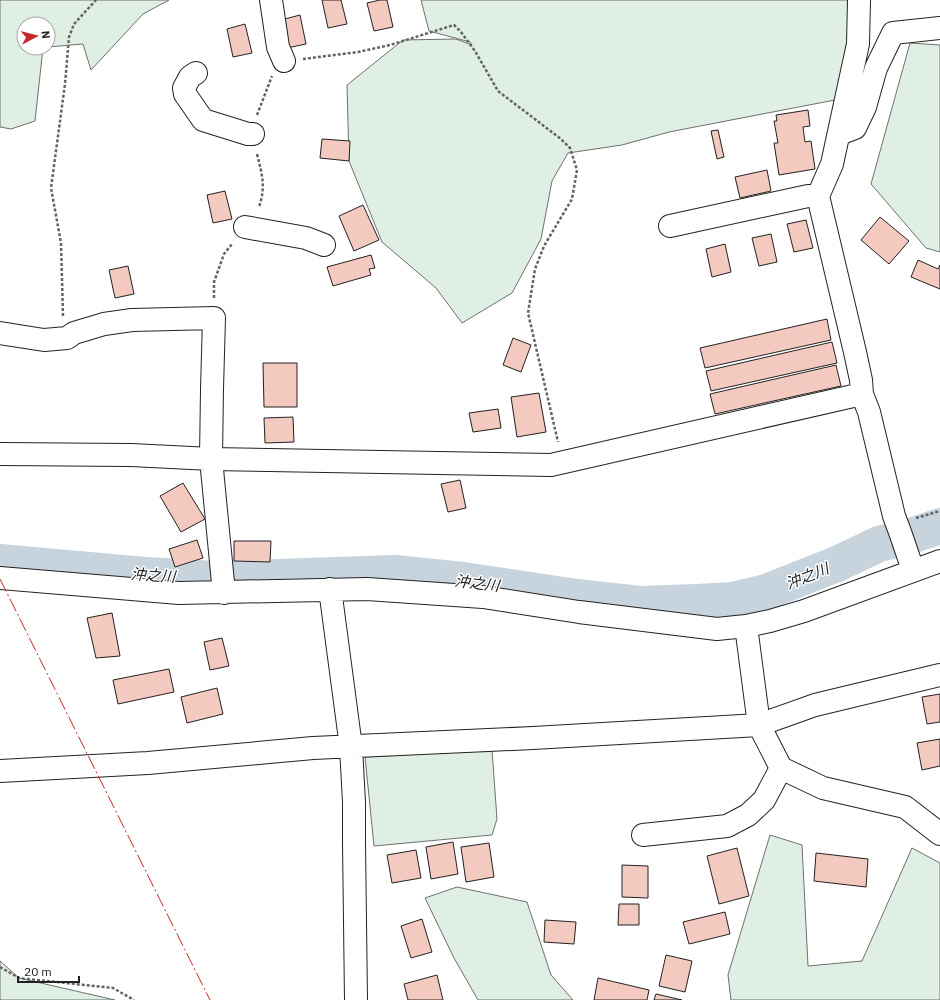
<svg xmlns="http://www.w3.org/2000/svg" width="940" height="1000" viewBox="0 0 940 1000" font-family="'IBM Plex Sans','Noto Sans JP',sans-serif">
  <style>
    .green { fill: #e0efe3; stroke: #6f6f6f }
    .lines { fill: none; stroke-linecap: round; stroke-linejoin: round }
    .river { stroke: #c7d3dd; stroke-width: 36 }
    .building { fill: #f3c9c0; stroke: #222 }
    .minor-casing { stroke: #222; stroke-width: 24 }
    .path { stroke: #646464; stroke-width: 2.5; stroke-dasharray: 3 2; stroke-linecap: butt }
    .minor { stroke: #fff; stroke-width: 22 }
    .power { stroke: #c62828; stroke-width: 1; stroke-dasharray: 14 3 2 3; stroke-linecap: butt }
    .labels { text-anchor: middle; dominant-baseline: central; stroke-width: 3; stroke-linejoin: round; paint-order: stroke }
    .water-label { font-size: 15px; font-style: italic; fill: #222; stroke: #fff }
  </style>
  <rect width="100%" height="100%" fill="#fff"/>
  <path class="green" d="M0,0H169L143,14L91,70L83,44L48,47V24H24V48H43L35,121L11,129L0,127Z
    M421,0H851L850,34L835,100L669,132L622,145L568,153L552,181L541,239L512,293L462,323L436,288L382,242L349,161L347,85L403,40L456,39L472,45L470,42L429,31Z
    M910,43L940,45V252L926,248L871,184Z
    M492,750L497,819L492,835L374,846L365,757Z
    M770,835L802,845L808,966L862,961L912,848L940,863V1000H731L728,975Z
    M457,887L527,902L551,975L573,1000H478L454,958L425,898Z
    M0,961L19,978L115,1000H0Z"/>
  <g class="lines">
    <path class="river" d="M0,562L145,575L215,579L395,573L463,580L577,597L640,604L697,602L732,600L766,592L837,564L879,544L914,535L940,526"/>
  </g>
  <path class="building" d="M322,0H341L347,24L328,28Z
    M380,0H387L393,27L374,31L367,3Z
    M300,15L306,44L287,48L281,20Z
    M245,24L252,53L233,57L227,29Z
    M808,110L810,126L803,127L805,142L811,141L815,169L779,175L774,143H778L774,121H777L776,115Z
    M718,130L724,157L717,159L711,131Z
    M322,139L350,141L349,161L320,158Z
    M767,170L771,191L740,198L735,177Z
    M225,191L232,219L213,223L207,195Z
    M363,205L379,240L354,251L339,216Z
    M880,217L909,241L889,264L861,240Z
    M806,220L813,248L794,252L787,224Z
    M771,234L777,262L759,266L752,238Z
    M725,244L731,272L712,277L706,249Z
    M371,255L375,268L369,269L371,275L333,286L327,267Z
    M918,260L938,269L940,265V289L911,277Z
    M128,266L134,294L115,298L109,270Z
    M827,319L831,340L705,368L700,348Z
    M513,338L531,345L521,372L503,365Z
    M832,342L837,363L711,391L706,371Z
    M263,363H297V407H264Z
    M836,365L841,386L715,414L710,394Z
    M539,393L546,432L517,437L511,397Z
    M498,409L501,428L473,432L469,413Z
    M293,417L294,442L265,443L264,418Z
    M460,480L466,508L448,512L441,484Z
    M183,483L205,519L181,532L160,496Z
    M197,540L203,558L175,567L169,549Z
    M234,541H271L270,562L234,561Z
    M112,613L120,656L96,658L87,618Z
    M222,638L229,666L210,670L204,642Z
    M169,669L174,692L118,704L113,680Z
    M217,688L223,714L187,723L181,697Z
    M940,694V722L927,724L922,697Z
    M940,739V766L922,770L917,743Z
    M453,842L458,874L431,879L426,847Z
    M489,843L494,877L466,882L461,847Z
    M737,848L749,896L719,904L707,856Z
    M416,850L421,878L392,883L387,855Z
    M816,853L868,859L866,887L814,881Z
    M622,865L648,866V898L622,897Z
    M619,904H639V925H618Z
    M725,912L730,934L689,944L683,922Z
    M422,919L432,952L411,958L401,926Z
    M545,920L576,922L574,944L544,942Z
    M666,955L692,961L685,992L659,986Z
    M437,975L443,1000H408L404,984Z
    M598,978L649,990L647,1000H594Z
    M656,994L682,1000H654Z"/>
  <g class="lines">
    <defs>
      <path id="minor" d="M271,0L278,47L284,61
        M859,0L858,44L832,164L818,196L855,352L861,380L862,394L869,412L894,516L900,532L913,570
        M196,73L190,77L184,88L185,94L203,120L248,134H253
        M839,134L855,128L865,107L876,68L893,33L940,28
        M670,226L808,196H818
        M245,227L306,238L324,245
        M0,333L44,340L67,338L74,333L104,324L132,320L214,318L212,389L211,459L224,593
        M0,454L131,455L211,459L551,465L862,394
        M0,578L179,593L367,589L483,597L579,612L717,629L746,626L770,621L804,611L940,561
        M330,589L351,747L354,802V842L356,1000
        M746,626L759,725L781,768L823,788L905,807L940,834
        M0,771L148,763L313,748L533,738L759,725L815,705L940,675
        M643,835L727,826L748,815L764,800L781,768"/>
    </defs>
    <use href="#minor" class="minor-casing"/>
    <path class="path" d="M303,59L358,52L390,45L454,25L461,32L475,51L498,91L561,139L570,148L577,170L572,199L544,246L535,269L528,313L558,442
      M257,115L272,76
      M257,154C262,174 266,187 259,207
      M214,298V282L224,254L232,244
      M63,316L61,243L51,188L65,84L69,37L74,24L96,0
      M916,518L940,511
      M0,967L19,978L113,988L134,1000"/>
    <use href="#minor" class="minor"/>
    <path class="power" d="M0,579L210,1000"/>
  </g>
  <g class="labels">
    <g class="water-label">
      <text transform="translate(153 575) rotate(4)">沖之川</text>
      <text transform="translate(807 576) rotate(-22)">沖之川</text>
      <text transform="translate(477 583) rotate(7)">沖之川</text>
    </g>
  </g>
  <g transform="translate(36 36) rotate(83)"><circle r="19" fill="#ffffff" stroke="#a7a7a7"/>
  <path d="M0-3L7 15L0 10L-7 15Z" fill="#c62828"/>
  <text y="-6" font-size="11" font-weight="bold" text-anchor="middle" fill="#222222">N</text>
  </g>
  <path d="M18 976v6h61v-6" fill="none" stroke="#222222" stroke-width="2"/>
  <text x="24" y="976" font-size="12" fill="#222222" stroke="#ffffff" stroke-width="3" paint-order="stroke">20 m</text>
</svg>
